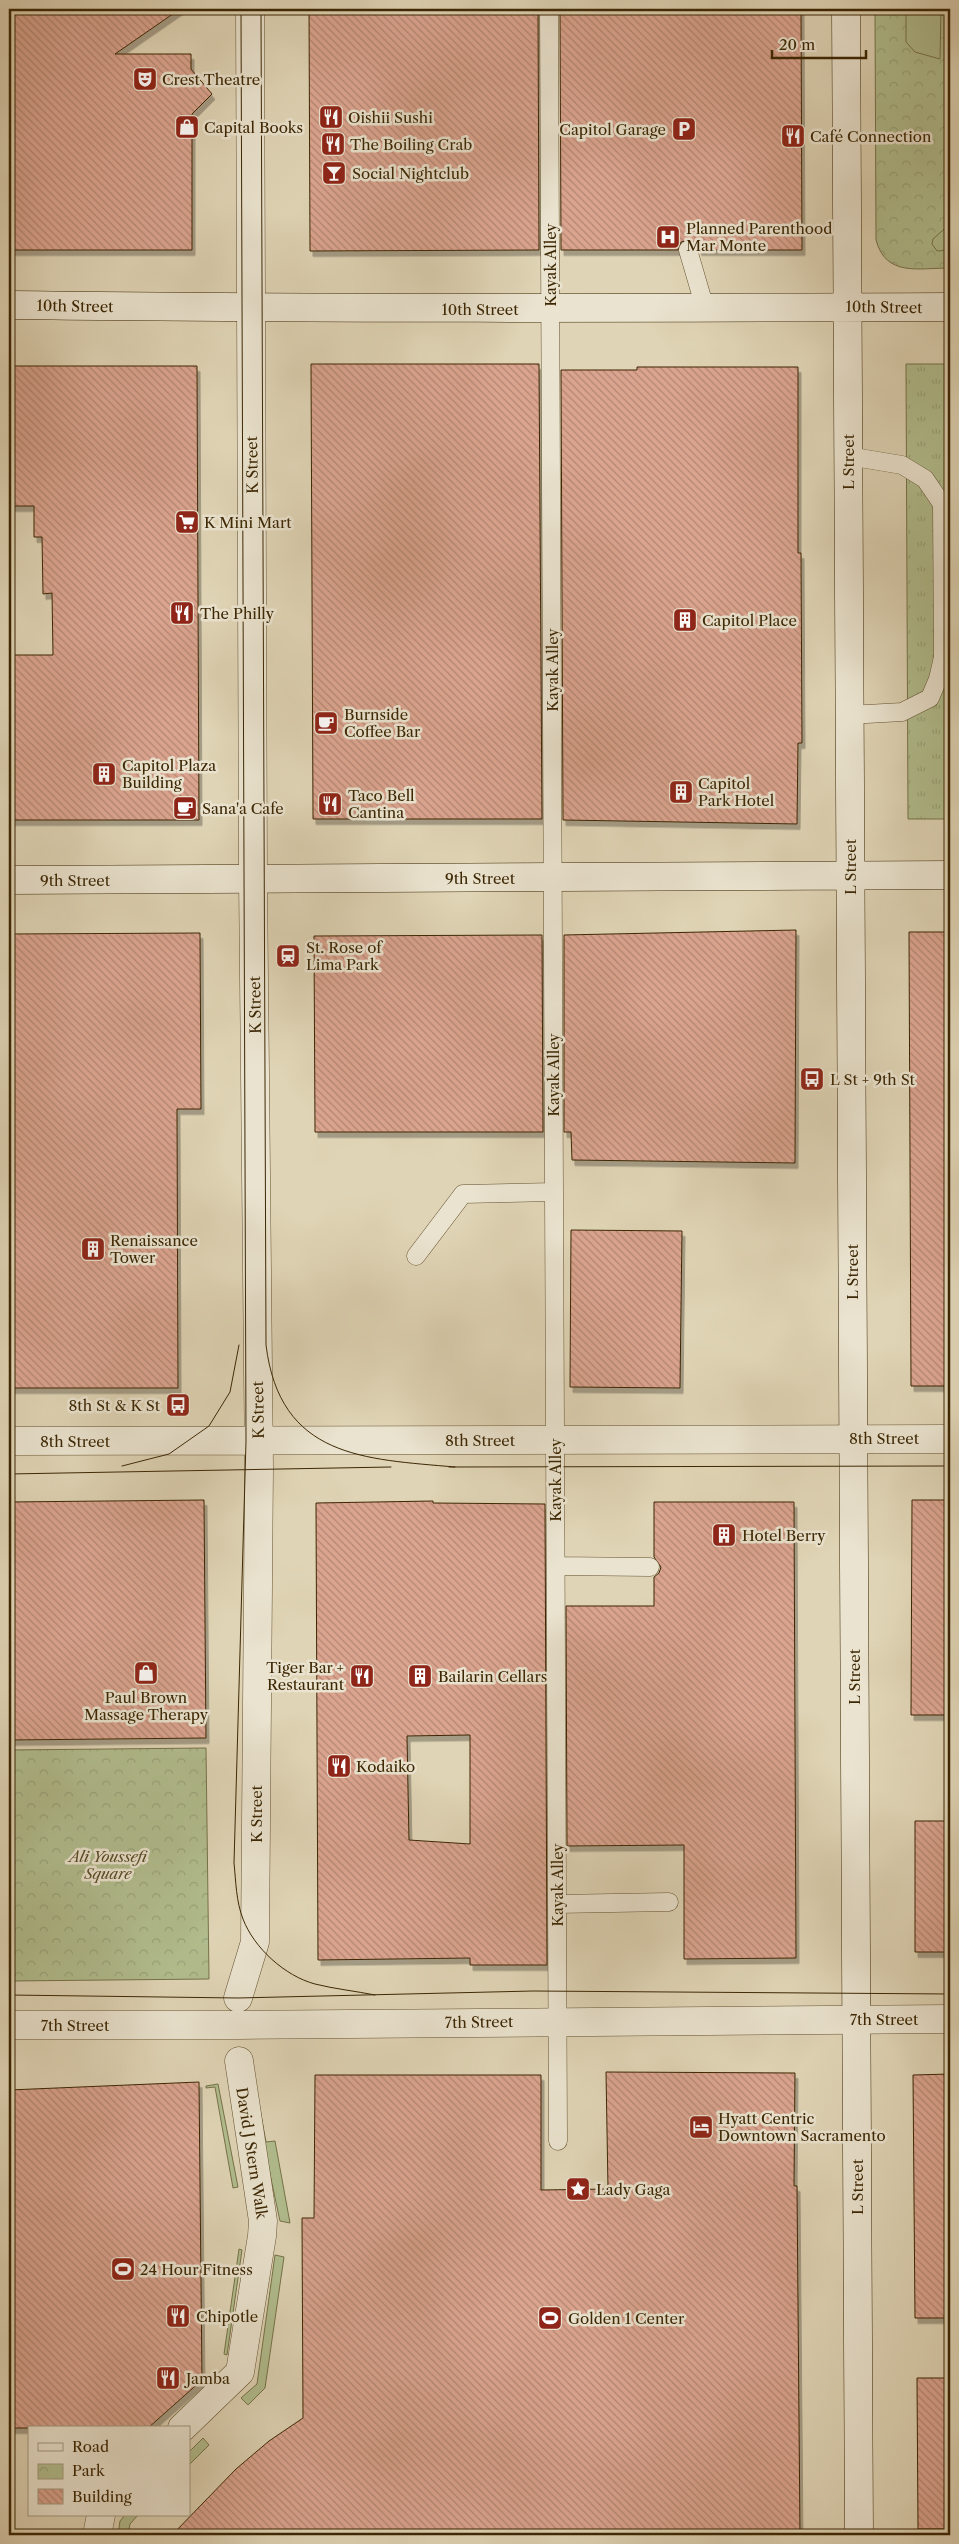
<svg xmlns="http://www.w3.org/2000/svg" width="959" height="2544" viewBox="0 0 959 2544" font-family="'Libre Caslon Text',serif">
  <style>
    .grass { fill: url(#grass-tufts); stroke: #767249 }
    .park { fill: url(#park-crowns); stroke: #767249 }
    .garden { fill: #b1bd8e; stroke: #767249 }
    .building { fill: url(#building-back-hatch); stroke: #3c2704; fill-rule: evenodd; filter: url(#shadow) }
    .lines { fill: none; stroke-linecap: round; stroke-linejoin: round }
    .lane-casing { stroke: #655230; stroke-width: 19 }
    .street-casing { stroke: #655230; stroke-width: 29 }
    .secondary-casing { stroke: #3c2704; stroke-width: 29 }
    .lane { stroke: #eae3cf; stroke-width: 18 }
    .street { stroke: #eae3cf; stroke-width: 28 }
    .secondary { stroke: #eae3cf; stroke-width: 28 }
    .tram { stroke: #3c2704; stroke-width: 1 }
    .labels { text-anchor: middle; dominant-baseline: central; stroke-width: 5; stroke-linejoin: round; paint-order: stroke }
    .poi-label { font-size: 15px; fill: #3c2704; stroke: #eae3cf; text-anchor: start }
    .street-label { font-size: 15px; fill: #3c2704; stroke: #eae3cf }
    .park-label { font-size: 15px; font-style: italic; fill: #594c26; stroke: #eae3cf }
  </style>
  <defs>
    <pattern id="grass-tufts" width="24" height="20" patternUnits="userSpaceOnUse" patternTransform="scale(1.25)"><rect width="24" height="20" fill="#b1bd8e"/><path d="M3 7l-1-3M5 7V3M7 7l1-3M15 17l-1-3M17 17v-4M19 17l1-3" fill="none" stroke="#99a279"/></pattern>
    <pattern id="park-crowns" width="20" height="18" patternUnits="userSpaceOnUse" patternTransform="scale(1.25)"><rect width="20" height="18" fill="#b1bd8e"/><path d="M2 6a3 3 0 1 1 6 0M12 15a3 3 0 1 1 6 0" fill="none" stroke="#99a279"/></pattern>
    <pattern id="building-back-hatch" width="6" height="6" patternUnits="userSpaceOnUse" patternTransform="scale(1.25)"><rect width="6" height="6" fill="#dba48f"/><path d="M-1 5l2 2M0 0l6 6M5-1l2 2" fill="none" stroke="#b38673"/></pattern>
    <filter id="shadow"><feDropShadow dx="3" dy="5.5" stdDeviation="0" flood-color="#0004"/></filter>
  </defs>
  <rect width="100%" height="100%" fill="#dfd4b5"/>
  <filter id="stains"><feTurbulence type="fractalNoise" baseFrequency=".004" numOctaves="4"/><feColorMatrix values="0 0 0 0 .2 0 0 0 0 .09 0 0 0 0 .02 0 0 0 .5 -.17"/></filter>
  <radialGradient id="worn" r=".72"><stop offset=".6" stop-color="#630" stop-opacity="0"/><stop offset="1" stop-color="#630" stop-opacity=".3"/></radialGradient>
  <path class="grass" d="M906,364H950V819H908Z"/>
  <path class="park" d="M875,9H950V268C918,268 886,277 876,240Z
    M206,1748L209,1979L9,1981V1750Z"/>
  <path class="garden" d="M906,9H941L940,59L915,52L906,42Z
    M950,224V250L937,251L932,244L933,239Z
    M218,2084L238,2187L233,2188L215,2087L206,2088V2086Z
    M255,2104H259L266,2142L275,2141L290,2223L280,2221Z
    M239,2249L242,2250L227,2355L224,2354Z
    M275,2255L284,2257L265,2388L248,2405L241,2398L257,2384Z
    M203,2438L209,2445L189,2465V2452Z
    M125,2515H138L130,2524L128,2535H118L120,2521Z"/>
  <path class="building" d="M9,9H180L115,54H191V69L212,94L192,114V250H9Z
    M309,9H538L539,250L310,251Z
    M560,9H801L802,250H699L696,243L690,240L681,242L678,250H561Z
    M311,364H539L542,819H313Z
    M9,366H197L199,820H9V655H53L52,593L43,594L42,537H34V506H9Z
    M637,367H798V553H801L802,743H798L797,824L563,820L561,370H637Z
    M796,930L795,1163L572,1160L571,1132H564V935Z
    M909,932H950V1386H911Z
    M200,933L201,1109H177L178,1388H9V934Z
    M542,935L543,1132H315L314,936Z
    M571,1230L682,1231L680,1388L570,1387Z
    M204,1500L206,1738L9,1740V1502Z
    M912,1500H950V1715H911Z
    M433,1501V1503L545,1504L547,1965H470V1958L318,1960L316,1503ZM470,1735V1844L409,1840L407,1736Z
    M654,1502H794L796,1958L684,1959V1845L567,1846L566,1606H654V1577L659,1573L661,1567L654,1557Z
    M915,1821H950V1952H915Z
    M606,2072L795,2073L794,2186H797L800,2535H172L236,2469L269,2441L303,2418L302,2218H314L315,2075H541V2190L608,2189Z
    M950,2074V2318H915L913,2075Z
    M199,2082L202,2380L148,2428H9V2090Z
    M917,2378H950V2529H918Z"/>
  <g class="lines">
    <defs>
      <path id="lane" d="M549,9L558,2141
        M688,250L705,308
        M848,456L902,465L925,479L942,504L943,657L938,679L930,698L902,712L849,715
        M416,1256L463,1194L554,1192
        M556,1566L650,1567
        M557,1904L669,1902"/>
      <path id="street" d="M9,1441L950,1439
        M238,1998L255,1942L259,1468L253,879L250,9
        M9,2025H239L950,2019
        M182,2428L240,2372L262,2236L263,2221L239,2061
        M97,2535L101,2515"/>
      <path id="secondary" d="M846,9L859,2535
        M9,305C323,309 636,308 950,307
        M9,880L950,875"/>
    </defs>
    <use href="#lane" class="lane-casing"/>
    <use href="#street" class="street-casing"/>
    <use href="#secondary" class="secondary-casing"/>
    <use href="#lane" class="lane"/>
    <use href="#street" class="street"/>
    <use href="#secondary" class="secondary"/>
    <path class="tram" d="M241,9L246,1441L234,1863C236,1882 236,1901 243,1919C254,1948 285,1976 315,1984C335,1989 355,1991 375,1995
      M261,9L266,1345C280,1458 364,1459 455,1467
      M122,1466L169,1454L209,1426L230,1392L239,1345
      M449,1467L950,1466
      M9,1474L391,1467
      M9,1995L238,1998L533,1991L950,1994"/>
  </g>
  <defs>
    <symbol id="theatre-square" viewBox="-11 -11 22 22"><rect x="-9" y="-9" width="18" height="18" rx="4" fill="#8f2418" stroke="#eae3cf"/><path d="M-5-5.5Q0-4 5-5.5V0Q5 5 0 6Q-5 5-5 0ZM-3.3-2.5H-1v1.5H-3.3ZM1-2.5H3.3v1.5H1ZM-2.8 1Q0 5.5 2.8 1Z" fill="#fff"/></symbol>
    <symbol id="restaurant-square" viewBox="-11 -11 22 22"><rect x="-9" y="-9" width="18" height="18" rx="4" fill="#8f2418" stroke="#eae3cf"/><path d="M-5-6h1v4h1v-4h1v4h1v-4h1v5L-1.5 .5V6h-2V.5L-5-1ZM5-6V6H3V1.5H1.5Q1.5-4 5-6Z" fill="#fff"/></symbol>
    <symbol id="shop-square" viewBox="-11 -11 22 22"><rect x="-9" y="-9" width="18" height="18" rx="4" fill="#8f2418" stroke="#eae3cf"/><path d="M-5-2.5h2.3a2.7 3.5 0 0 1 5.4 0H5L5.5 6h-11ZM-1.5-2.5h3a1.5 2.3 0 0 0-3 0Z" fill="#fff"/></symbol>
    <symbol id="parking-square" viewBox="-11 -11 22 22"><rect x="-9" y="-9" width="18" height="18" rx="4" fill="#8f2418" stroke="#eae3cf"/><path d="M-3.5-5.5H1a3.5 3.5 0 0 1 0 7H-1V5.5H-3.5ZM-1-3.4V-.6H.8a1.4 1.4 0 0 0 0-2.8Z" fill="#fff"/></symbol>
    <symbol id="bar-square" viewBox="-11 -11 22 22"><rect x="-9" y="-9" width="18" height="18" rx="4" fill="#8f2418" stroke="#eae3cf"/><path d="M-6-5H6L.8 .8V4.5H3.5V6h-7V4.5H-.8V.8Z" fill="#fff"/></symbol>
    <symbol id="hospital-square" viewBox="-11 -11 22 22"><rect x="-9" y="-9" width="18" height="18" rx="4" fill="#8f2418" stroke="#eae3cf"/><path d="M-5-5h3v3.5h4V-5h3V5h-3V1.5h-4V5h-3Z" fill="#fff"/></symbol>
    <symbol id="supermarket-square" viewBox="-11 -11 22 22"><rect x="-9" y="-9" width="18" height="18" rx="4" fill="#8f2418" stroke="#eae3cf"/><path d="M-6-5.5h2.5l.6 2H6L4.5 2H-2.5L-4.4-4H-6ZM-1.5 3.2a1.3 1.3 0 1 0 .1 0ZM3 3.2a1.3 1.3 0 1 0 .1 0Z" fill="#fff"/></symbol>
    <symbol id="building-square" viewBox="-11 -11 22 22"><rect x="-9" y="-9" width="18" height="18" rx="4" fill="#8f2418" stroke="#eae3cf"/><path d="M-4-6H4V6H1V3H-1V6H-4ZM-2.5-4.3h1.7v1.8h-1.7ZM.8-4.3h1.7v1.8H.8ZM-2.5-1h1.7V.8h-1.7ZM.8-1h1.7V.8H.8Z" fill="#fff"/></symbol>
    <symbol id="cafe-square" viewBox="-11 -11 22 22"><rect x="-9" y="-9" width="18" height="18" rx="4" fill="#8f2418" stroke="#eae3cf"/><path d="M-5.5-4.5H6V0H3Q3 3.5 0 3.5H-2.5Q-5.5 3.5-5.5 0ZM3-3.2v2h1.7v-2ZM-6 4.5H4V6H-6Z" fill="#fff"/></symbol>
    <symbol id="station-square" viewBox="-11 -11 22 22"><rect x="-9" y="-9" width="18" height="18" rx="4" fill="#8f2418" stroke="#eae3cf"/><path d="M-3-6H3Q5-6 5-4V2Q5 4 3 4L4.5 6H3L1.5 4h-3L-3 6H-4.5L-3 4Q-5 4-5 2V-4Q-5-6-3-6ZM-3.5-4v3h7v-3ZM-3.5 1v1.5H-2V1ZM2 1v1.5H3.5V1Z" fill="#fff"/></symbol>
    <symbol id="bus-square" viewBox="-11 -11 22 22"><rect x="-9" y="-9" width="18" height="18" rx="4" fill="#8f2418" stroke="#eae3cf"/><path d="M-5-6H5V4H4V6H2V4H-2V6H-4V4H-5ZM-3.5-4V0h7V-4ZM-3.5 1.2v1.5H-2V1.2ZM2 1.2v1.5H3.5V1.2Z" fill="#fff"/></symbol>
    <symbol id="hotel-square" viewBox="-11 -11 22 22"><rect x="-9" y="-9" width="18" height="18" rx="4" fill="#8f2418" stroke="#eae3cf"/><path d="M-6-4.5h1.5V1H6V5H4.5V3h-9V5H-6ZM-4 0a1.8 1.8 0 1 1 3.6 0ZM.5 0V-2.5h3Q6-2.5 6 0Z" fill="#fff"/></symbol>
    <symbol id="sight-square" viewBox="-11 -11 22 22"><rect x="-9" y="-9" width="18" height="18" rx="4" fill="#8f2418" stroke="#eae3cf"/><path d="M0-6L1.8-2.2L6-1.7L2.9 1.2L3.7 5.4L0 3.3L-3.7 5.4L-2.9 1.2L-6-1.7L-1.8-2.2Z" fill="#fff"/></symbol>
    <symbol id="stadium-square" viewBox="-11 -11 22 22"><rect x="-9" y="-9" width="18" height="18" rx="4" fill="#8f2418" stroke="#eae3cf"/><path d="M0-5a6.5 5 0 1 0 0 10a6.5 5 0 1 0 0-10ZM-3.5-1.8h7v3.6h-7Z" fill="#fff"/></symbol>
  </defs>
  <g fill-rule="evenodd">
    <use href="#theatre-square" x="131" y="65" width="28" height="28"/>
    <use href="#restaurant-square" x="317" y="103" width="28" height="28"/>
    <use href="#shop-square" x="173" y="113" width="28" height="28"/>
    <use href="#parking-square" x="670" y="115" width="28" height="28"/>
    <use href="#restaurant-square" x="779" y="122" width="28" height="28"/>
    <use href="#restaurant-square" x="319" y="130" width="28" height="28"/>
    <use href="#bar-square" x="320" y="159" width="28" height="28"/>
    <use href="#hospital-square" x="654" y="223" width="28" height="28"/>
    <use href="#supermarket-square" x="173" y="508" width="28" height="28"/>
    <use href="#restaurant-square" x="168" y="599" width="28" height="28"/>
    <use href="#building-square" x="671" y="606" width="28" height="28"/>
    <use href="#cafe-square" x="312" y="709" width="28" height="28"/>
    <use href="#building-square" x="90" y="760" width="28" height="28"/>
    <use href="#building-square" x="667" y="778" width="28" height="28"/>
    <use href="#restaurant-square" x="316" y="790" width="28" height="28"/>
    <use href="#cafe-square" x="171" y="794" width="28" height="28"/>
    <use href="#station-square" x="274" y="942" width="28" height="28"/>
    <use href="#bus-square" x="798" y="1065" width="28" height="28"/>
    <use href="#building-square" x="79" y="1235" width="28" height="28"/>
    <use href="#bus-square" x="164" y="1391" width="28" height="28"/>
    <use href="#building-square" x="710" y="1521" width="28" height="28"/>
    <use href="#shop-square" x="132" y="1659" width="28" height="28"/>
    <use href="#restaurant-square" x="348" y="1662" width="28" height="28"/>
    <use href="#building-square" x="406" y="1662" width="28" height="28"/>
    <use href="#restaurant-square" x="325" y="1752" width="28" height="28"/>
    <use href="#hotel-square" x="687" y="2113" width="28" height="28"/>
    <use href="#sight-square" x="564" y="2175" width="28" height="28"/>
    <use href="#stadium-square" x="109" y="2255" width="28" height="28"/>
    <use href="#restaurant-square" x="164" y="2302" width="28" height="28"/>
    <use href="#stadium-square" x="536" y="2304" width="28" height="28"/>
    <use href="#restaurant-square" x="154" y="2364" width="28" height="28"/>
  </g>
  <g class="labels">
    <g class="poi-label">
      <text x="162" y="79">Crest Theatre</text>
      <text x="348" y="117">Oishii Sushi</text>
      <text x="204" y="127">Capital Books</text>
      <text x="666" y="129" text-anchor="end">Capitol Garage</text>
      <text x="810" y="136">Café Connection</text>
      <text x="350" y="144">The Boiling Crab</text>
      <text x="352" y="173">Social Nightclub</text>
      <text x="686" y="228">Planned Parenthood<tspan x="686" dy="17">Mar Monte</tspan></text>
      <text x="204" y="522">K Mini Mart</text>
      <text x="200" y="613">The Philly</text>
      <text x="702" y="620">Capitol Place</text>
      <text x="344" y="714">Burnside<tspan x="344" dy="17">Coffee Bar</tspan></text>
      <text x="122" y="765">Capitol Plaza<tspan x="122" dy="17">Building</tspan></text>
      <text x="698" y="783">Capitol<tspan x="698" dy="17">Park Hotel</tspan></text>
      <text x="348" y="795">Taco Bell<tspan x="348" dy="17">Cantina</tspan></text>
      <text x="202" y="808">Sana'a Cafe</text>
      <text x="306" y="947">St. Rose of<tspan x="306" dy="17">Lima Park</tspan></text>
      <text x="830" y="1079">L St + 9th St</text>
      <text x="110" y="1240">Renaissance<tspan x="110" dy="17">Tower</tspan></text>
      <text x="160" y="1405" text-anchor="end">8th St &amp; K St</text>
      <text x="742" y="1535">Hotel Berry</text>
      <text x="344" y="1667" text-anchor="end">Tiger Bar +<tspan x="344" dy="17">Restaurant</tspan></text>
      <text x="438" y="1676">Bailarin Cellars</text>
      <text x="146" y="1697" text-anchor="middle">Paul Brown<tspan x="146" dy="17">Massage Therapy</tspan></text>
      <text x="356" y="1766">Kodaiko</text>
      <text x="718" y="2118">Hyatt Centric<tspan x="718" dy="17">Downtown Sacramento</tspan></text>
      <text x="596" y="2189">Lady Gaga</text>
      <text x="140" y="2269">24 Hour Fitness</text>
      <text x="196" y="2316">Chipotle</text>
      <text x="568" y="2318">Golden 1 Center</text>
      <text x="186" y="2378">Jamba</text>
    </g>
    <g class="street-label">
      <text transform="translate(550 265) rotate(-90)">Kayak Alley</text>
      <text transform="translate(75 306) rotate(1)">10th Street</text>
      <text transform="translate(884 307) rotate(1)">10th Street</text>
      <text x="480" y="309">10th Street</text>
      <text transform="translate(848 462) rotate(-90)">L Street</text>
      <text transform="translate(252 465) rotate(-91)">K Street</text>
      <text transform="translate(552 670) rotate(-90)">Kayak Alley</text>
      <text transform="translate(850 867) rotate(-90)">L Street</text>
      <text x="480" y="878">9th Street</text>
      <text x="75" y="880">9th Street</text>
      <text transform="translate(255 1005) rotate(-91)">K Street</text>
      <text transform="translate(553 1075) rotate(-90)">Kayak Alley</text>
      <text transform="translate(852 1272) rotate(-90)">L Street</text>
      <text transform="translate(258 1410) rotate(-91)">K Street</text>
      <text x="884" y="1438">8th Street</text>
      <text x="480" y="1440">8th Street</text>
      <text x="75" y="1441">8th Street</text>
      <text transform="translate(555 1480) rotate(-90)">Kayak Alley</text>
      <text transform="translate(854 1677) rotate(-90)">L Street</text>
      <text transform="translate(256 1814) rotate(-90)">K Street</text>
      <text transform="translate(557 1885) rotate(-90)">Kayak Alley</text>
      <text x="884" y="2019">7th Street</text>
      <text transform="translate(479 2022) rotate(-1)">7th Street</text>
      <text x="75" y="2025">7th Street</text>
      <text transform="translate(252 2153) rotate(81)">David J Stern Walk</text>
      <text transform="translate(857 2187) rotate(-90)">L Street</text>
    </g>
    <g class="park-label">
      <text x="108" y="1856">Ali Youssefi<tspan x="108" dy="17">Square</tspan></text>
    </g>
  </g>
  <rect width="959" height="2544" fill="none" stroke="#dfd4b5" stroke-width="30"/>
  <rect x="10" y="10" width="939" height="2524" fill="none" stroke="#3c2704" stroke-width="2.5"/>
  <rect x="15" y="15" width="929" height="2514" fill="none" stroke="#3c2704"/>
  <rect x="28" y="2426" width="162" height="90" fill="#eae3cf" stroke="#a4987e"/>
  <rect x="38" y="2443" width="25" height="8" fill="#eae3cf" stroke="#a4987e"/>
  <text x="72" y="2452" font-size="15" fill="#3c2704">Road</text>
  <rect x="38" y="2464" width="25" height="15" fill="url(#park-crowns)" stroke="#a4987e"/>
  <text x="72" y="2476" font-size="15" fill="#3c2704">Park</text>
  <rect x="38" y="2489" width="25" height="15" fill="url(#building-back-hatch)" stroke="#a4987e"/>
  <text x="72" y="2502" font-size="15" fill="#3c2704">Building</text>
  <path d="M772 50v8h94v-8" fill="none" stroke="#3c2704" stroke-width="2.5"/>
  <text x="779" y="50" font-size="15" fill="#3c2704" stroke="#eae3cf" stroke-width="4" paint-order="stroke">20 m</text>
  <rect width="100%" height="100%" filter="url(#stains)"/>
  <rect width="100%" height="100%" fill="url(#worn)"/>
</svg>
